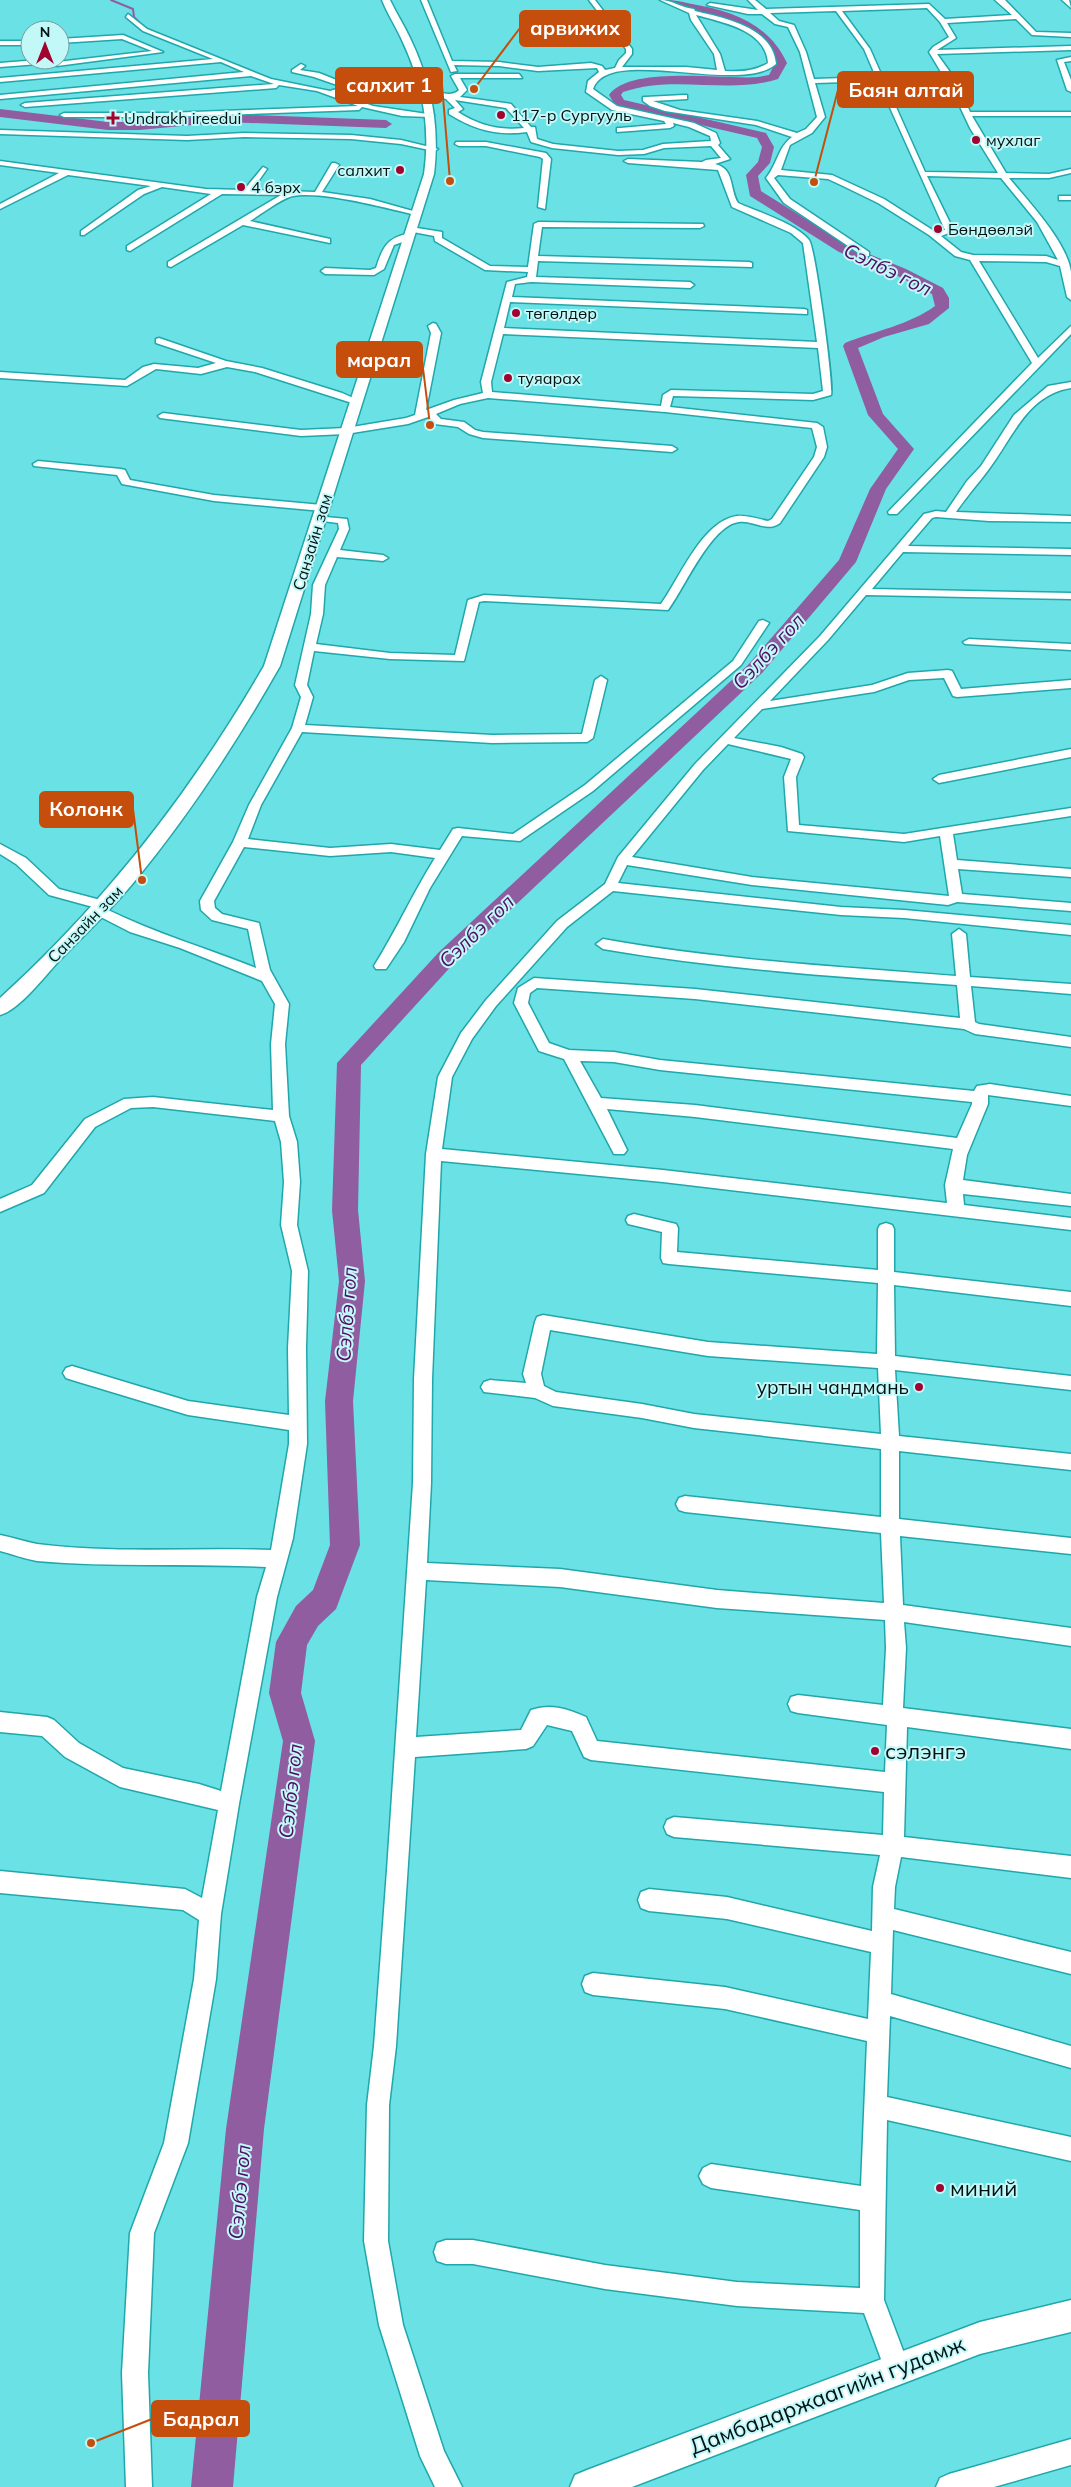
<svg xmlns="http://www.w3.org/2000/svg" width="1071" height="2487" viewBox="0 0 1071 2487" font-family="Mulish,sans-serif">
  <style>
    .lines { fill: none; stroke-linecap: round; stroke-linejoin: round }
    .stream { stroke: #905da0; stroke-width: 2 }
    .river { fill: #905da0; fill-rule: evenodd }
    .minor-casing { stroke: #20a7ab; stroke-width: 3 }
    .major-casing { stroke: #20a7ab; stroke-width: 3 }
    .minor { fill: #fff; fill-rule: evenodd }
    .major { fill: #fff; fill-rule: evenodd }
    .poi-dot { fill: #a2032e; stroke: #c3f8f9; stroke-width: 2 }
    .labels { text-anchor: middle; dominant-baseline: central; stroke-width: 4; stroke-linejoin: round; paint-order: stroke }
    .far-poi-label { font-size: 16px; fill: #001314; stroke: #c3f8f9; text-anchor: start }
    .far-street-label { font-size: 16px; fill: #001314; stroke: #c3f8f9 }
    .poi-label { font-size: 19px; fill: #001314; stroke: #c3f8f9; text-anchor: end }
    .water-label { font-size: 20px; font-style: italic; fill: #510d63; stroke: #c3f8f9 }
    .near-poi-label { font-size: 22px; fill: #001314; stroke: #c3f8f9; text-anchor: start }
    .near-street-label { font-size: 22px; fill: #001314; stroke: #c3f8f9 }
    .leader { fill: none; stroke: #c54e0d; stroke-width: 2 }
    .callout-dot { fill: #c54e0d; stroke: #c3f8f9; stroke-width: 2 }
    .callout { fill: #c54e0d; stroke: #c54e0d; stroke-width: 2 }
    .callout-label { font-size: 20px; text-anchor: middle; font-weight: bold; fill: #fff }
  </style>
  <rect width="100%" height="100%" fill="#6ae1e4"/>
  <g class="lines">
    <path class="stream" d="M111,0L133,9L134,17L144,27"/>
    <path class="river" d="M665,0C675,0 682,2 692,4C732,11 768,23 787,63L778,79C728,95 675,74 623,92L621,95L624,100L766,133L774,147L770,163L758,176L761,191L849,246L906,269L943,288L949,298V308L929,324L884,337L858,348L883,414L914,449L886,489L856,562L762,673L455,962L361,1065L358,1210L365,1281L353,1401L360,1545L336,1609L318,1626L307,1645L301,1693L315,1741L264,2129L233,2487H191L226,2129L283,1741L269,1693L276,1642L296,1606L313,1590L330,1545L325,1401L339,1281L332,1210L337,1063L439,952L748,665L839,560L870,489L898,449L868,415L843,346L845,343C875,331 909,325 935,306L932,294L896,275L839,252L750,196L746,175L758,162L762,147L757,138L615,105L609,95C630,65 724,80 758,77L769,75L775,63C762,33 733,18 701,12C689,10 673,9 665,0Z
      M0,109L108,122H139L224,114L386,120L392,124L386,128L224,122L139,130H108L0,117Z"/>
    <defs>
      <path id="minor" d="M421,0H427L452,61L499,62L538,67L591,63L602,66L605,70L615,68L619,60L626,53V49L589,0H595L632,49V54L622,67H686L717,70L714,54L691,20L689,13L660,0C672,0 682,8 694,9L695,11C724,18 773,27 776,64C741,96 608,44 593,89L617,106L694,123L716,133L720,143L718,145L730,159L715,164C735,169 729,188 738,203C758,212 795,223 809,240C815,246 834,387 831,395L813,400L673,396L670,407L817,423L823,427L827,447L824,457L780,523C767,533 753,520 739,522C711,525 684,589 668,610L484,601L479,602L464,661L390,659L314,651L307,685L313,697L305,725L492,735L582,734L595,680L601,676L607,680L593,738L587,742L492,743L302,732L261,805L248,839L330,848L391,844L440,850L453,829L458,828L513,834L585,785L733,661L759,621L763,620L769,623L741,665L593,791L520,841L462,836L430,888L404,942L386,969H376L374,966C396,931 413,893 435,858L391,852L330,856L244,847L214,901L215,908L222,914L259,923L270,970L289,1004L285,1044L289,1116L297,1142L300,1182L297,1225L308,1271L306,1348L307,1444L293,1538L277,1597L239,1804L221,1914L216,1979L188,2143L154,2233L148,2373L152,2487H126L122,2373L130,2233L164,2143L194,1979L199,1920L183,1910L0,1893V1871L185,1889L202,1898L218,1810L120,1787L65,1757L42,1736L0,1732V1712L47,1717L54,1720L79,1743L123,1768L199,1784L221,1791L257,1597L266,1567C190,1563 113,1568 37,1561C25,1559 12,1554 0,1551V1535C12,1537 25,1542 37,1544C115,1554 193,1547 271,1550L289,1444V1430L188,1415L72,1380L66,1378L63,1373L66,1368L72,1366L188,1401L289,1415L288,1348L292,1271L281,1225L284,1182L281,1142L275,1121L153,1107L131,1108L95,1127L44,1193L0,1212V1199L32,1185L85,1119L124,1099L153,1097L273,1110L271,1044L275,1004L262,981L180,948L130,932L93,913L91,910L93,907L49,895L16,864L0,854V844L26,858L59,889L108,902L110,905L106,909C154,933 206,948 256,968L248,929L212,920L201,910L200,901L233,842L249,805L292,728L301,697L295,685L311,614L313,585L339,529L338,523L315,520V516L347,519L349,529L340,550L383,555L388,558L383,561L337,557L325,585L323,614L316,644L390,653L455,655L468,600L484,595L661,604C680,578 702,521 737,516C747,515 758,519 768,521L772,519L814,457L817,447L812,428L665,412L488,398L460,404L436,414L441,419L464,422L475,430L483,432L672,446L677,449L672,452L483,438L469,434L458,427L435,424L428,417L408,424L346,434L301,436L160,418L158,416L163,413L301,430L346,428L406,418L415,415L431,333L428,326L433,323L436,324L441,333L426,410L454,400L483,393L481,382L507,282L527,277L528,272L485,270L435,241L434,236L408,231L407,229L411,227L442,232V238L490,266L528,267L534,224L538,222L703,224L704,226L700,228L542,227L538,256L749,262L752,263V267L538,261L536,277L690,282L694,285L690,288L531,282L515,284L512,297L804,309L807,310V314L510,302L504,328L817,342L803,243L791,233L732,207L718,170L628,163L624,161L628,159L702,162L706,160L721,158L711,146L664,148L644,154L618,155L552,148L531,142L527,132C497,136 475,130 449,114V110L455,108L446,99L424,94C435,87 449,100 459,90L451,76L455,74H519L522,78H460L467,90L460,97L511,104L531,127H535L537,139L553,144L618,151L643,150L663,144L711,141L710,136L689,127L673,123L674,126L670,128L617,132V128H620L666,124L664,121L612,110L586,92L588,81L599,72L597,68L538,71L499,66L454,65L457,71L451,72ZM696,15C722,22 766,30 768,63C755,71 740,72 725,71L720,54ZM455,100L506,108L524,128C500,131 478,125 458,112L463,109ZM503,334L818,348L823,391L813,394L671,390L663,395L661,406L492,392L491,382Z
        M748,0H755L766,9L929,4L945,19L1012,15L995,0H1005L1036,32L1071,33V37L1032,35L1016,19L947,23L956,38L937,50L1071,46V50L937,54L955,79L970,112H1071V116H972L1006,173L1049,174L1071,169V173L1049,178H1009C1028,201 1067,242 1071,272C1071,281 1071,291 1071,300L1067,297L1060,266L1046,262L979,261L1038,358L1071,326V334L897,514H889L888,512L1032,363L970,260L955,256L929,235L878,203L841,185L828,179L778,175L774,178L790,199L869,252V256H863L784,203L766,178C777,165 778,147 792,137L756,125L665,111L650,106L643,101V97H646L684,95H687V99L653,101L680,110L757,121L797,133L806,129L817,117L800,52L788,27L775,24L762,14H748L707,5L710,3L758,10ZM927,8L940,22L949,37L933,47L929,52L953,92H889L870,49L842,11ZM836,11L864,49L876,77L814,79L806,52L794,25L779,21L770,13ZM878,81L945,230L934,231L884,199L832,175L781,170L790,145L812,133L825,117L815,83ZM891,96H955L970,128L998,173L925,172ZM927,176L1001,178L1037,222L1058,260L1046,256L973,255L961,252L941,236L954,231Z
        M1062,0H1069L1071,8Z
        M128,14L147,29L271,79L330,91L343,87L314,77L292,72V70L301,64L305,66L300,70L319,73L354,87L337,93L373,106L434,115L430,117L402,116L362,107L359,110L166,117H64L60,115L64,113H166L358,106L317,91L279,85L276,88L25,107L21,105L25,103L274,84L251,76L0,99V95L244,72L221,62L0,82V78L213,59L143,31L126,17Z
        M123,35L163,52L57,66L39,64L0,67V63L38,60L57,62L152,51L122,39L60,43V39Z
        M0,41H30V45H0Z
        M1071,57V61L1064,62L1071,80V92L1067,90L1057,60Z
        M0,130L187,136L244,133L351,135L401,140L438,149L434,151L401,144L351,139L244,137L187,140L0,134Z
        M456,142H486L546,153L551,159L545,209L538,207L543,159L540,157L486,146H459L455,144Z
        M0,161L206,189L244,190L263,167L267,169L252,190L315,192L332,163H335L339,165L322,192L370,199L420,213L416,215C385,208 324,191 293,196C282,198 260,215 250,221L330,239V243L243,225L171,267L168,266V262L281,195L222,194L130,251L127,250V246L211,194L162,187L144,194L84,235H81V231L138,190L151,186L68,175L0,209V204L59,173L0,165Z
        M1059,196H1071V200H1059Z
        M408,234L412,237L411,239L394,245L384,269L374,275L325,274L321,271L325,268L370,270L376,268C382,249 387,237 408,234Z
        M159,338L226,361L262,368L342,393L360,401L352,403L255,372L227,367L201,374L156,369L127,386L0,378V372L125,380L143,367L154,364L198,368L216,363L156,343V339Z
        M1071,382V388C1027,395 1013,437 989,469C978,484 966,497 956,512L1071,516V522L989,521L936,517L932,518L908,546L1071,549V555L903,552L872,589L1071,593V599L866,595L828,640L770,701L872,685L908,673L948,670L952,671L961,689L1071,680V688L957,697L953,696L944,678L909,680L874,692L762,709L734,738L781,747L802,754L804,757L796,777L799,825L904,834L1071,808V816L953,834L957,860L1071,869V877L958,869L962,894L1071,903V911L957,902L948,905L752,885L627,865L618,883L841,907L904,910L1071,925V935L904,918L841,915L613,891L567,927L496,1006L472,1039L452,1077L442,1149L663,1170L947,1203L945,1185L953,1149L695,1117L607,1109L627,1150L624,1154H614L564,1059L539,1051L514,1003L518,988L534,978L695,989L960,1018L957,985C838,977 720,969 603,949L596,944L603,939C720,960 838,967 956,976L952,934L959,929L966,934L970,977L1071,984V994L971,986L975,1022L979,1024L1071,1037V1047L975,1034L964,1029L695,999L537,988L530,993L528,1003L549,1043L569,1050L614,1052L660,1060L974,1091L977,1086L990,1084L1071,1096V1106L988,1095V1104L967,1155L963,1180L1071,1194V1206L963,1194L964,1205L1071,1218V1230L663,1182L441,1161L432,1379L431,1483L427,1563L560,1569L717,1590L884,1603L881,1533L685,1512L679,1510L676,1504L679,1498L685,1496L881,1517V1449L694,1428L642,1418L553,1406L535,1398L484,1392L481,1387L484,1382L490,1380L526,1383L523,1374L535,1322L537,1317L543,1315L708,1342L877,1354L878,1283L669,1264L663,1263L661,1258L662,1232L628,1224L626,1220L628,1216L634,1214L676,1224L678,1228L677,1252L878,1270V1229L880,1225L886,1223L892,1225L894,1229V1272L1071,1292V1306L894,1285L895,1356L1071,1376V1390L895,1370L899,1436L1071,1454V1470L899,1451V1519L1071,1538V1554L900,1536L903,1605L1071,1628V1646L904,1622L906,1648L903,1708L1071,1729V1749L907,1727L904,1837L1071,1856V1878L901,1857L895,1887L894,1909L1071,1952V1974L893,1930L891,1994L1071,2046V2068L890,2016L887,2097L1071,2137V2161L887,2120L884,2300L910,2369L906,2378L897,2382L888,2378L864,2313L737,2306L605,2289L473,2264H446L437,2261L434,2252L437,2243L446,2240H473L605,2265L737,2282L860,2288V2210L711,2188L703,2184L699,2176L703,2168L711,2164L861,2186L867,2041L725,2009L593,1995L585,1992L582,1984L585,1976L593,1973L725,1987L868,2019L871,1952L727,1919L649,1911L641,1908L638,1900L641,1892L649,1889L727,1897L872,1931L873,1887L880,1855L674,1837L667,1834L664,1827L667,1820L674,1817L883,1835L884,1792L591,1760L584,1757L572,1731L547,1725L533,1746L526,1749L415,1757L396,2046L389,2105L388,2241L403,2325L444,2451L462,2487H435L420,2456L379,2325L364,2241L367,2105L374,2046L387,1870L413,1483L414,1379L426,1154L438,1077L461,1033L486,1000L557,921L605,884L618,857L695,764L820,636L924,514L936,511L946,512L967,481L981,466L1014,415L1048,386ZM728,744L791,759L784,777L788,831L904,842L940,836L949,896L752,877L632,857L703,770ZM580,1061L614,1062L660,1070L972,1102V1104L957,1138L695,1105L601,1098ZM550,1330L708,1356L878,1368L881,1434L694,1414L642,1404L556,1392L544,1386L541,1374ZM426,1580L560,1587L717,1608L885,1620L886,1648L883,1705L798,1695L791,1697L788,1704L791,1711L798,1713L887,1725L885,1772L597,1741L586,1717C568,1709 551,1703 531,1710L521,1730L416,1737Z
        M38,461L121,469L125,470L130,480L214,495L322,505L327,508L322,511L214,501L122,484L117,475L34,466L33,464Z
        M969,639L1071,644V650L965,644L963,642Z
        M1071,749V757L939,783L933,779L939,775Z
        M1071,2439V2465L994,2487H936L940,2478L949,2474Z"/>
      <path id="major" d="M382,0H390C396,13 404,25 410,38C431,82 440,125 434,174L280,666C237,742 189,815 134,882C110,911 83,936 58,962C44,977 19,1010 0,1015V998C106,902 193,789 264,666L424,174C431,125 422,82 401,38C395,25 387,13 382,0Z
        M1071,2300V2332L980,2354L632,2487H570L575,2475L587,2470L980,2322Z"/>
    </defs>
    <use href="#minor" class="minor-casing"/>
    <use href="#major" class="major-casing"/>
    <use href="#minor" class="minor"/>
    <use href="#major" class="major"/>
  </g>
  <g class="poi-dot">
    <circle cx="501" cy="115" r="5"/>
    <path d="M110.5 110.5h5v5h5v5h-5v5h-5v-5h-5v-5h5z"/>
    <circle cx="976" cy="140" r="5"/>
    <circle cx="400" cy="170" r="5"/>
    <circle cx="241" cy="187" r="5"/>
    <circle cx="938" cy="229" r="5"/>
    <circle cx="516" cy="313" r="5"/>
    <circle cx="508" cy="378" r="5"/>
    <circle cx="919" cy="1387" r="5"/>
    <circle cx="875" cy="1751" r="5"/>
    <circle cx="940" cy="2188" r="5"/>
  </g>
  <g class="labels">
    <g class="far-poi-label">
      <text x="511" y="115">117-р Сургууль</text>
      <text x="124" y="118">Undrakh ireedui</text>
      <text x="986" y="140">мухлаг</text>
      <text x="390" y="170" text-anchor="end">салхит</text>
      <text x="251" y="187">4 бэрх</text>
      <text x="948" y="229">Бөндөөлэй</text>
      <text x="526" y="313">төгөлдөр</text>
      <text x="518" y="378">туяарах</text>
    </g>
    <g class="far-street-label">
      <text transform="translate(312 542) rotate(-73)">Санзайн зам</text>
      <text transform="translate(85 924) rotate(-46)">Санзайн зам</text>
    </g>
    <g class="poi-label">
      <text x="909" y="1387">уртын чандмань</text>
    </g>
    <g class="water-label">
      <text transform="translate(888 269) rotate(26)">Сэлбэ гол</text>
      <text transform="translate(768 651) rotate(-47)">Сэлбэ гол</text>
      <text transform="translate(476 931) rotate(-44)">Сэлбэ гол</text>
      <text transform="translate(346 1314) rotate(-86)">Сэлбэ гол</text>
      <text transform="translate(290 1791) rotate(-84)">Сэлбэ гол</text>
      <text transform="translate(239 2192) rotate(-85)">Сэлбэ гол</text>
    </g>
    <g class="near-poi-label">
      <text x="885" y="1751">сэлэнгэ</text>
      <text x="950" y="2188">миний</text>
    </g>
    <g class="near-street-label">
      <text transform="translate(827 2395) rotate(-21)">Дамбадаржаагийн гудамж</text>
    </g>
  </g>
  <path class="leader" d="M474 89L520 28M450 181L442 85M814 182L838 90M430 425L422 360M142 880L133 809M91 2443L152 2419"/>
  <g class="callout-dot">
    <circle cx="474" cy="89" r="5"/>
    <circle cx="450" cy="181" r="5"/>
    <circle cx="814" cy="182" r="5"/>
    <circle cx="430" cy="425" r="5"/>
    <circle cx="142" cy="880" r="5"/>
    <circle cx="91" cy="2443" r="5"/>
  </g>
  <g class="callout">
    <rect x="520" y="11" width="110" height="35" rx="5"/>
    <rect x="336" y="68" width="106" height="35" rx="5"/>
    <rect x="838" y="72" width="135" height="35" rx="5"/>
    <rect x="337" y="342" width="85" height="35" rx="5"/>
    <rect x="40" y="792" width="93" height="35" rx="5"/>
    <rect x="152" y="2401" width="97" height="35" rx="5"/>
  </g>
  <g class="callout-label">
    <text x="575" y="35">арвижих</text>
    <text x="389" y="92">салхит 1</text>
    <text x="906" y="97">Баян алтай</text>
    <text x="379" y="367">марал</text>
    <text x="86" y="816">Колонк</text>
    <text x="201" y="2426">Бадрал</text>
  </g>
  <g transform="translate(45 45)"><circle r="24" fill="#c3f8f9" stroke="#759c9d"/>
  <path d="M0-4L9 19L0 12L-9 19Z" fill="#a2032e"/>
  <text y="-8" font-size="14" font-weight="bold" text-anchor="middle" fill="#001314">N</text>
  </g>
</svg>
